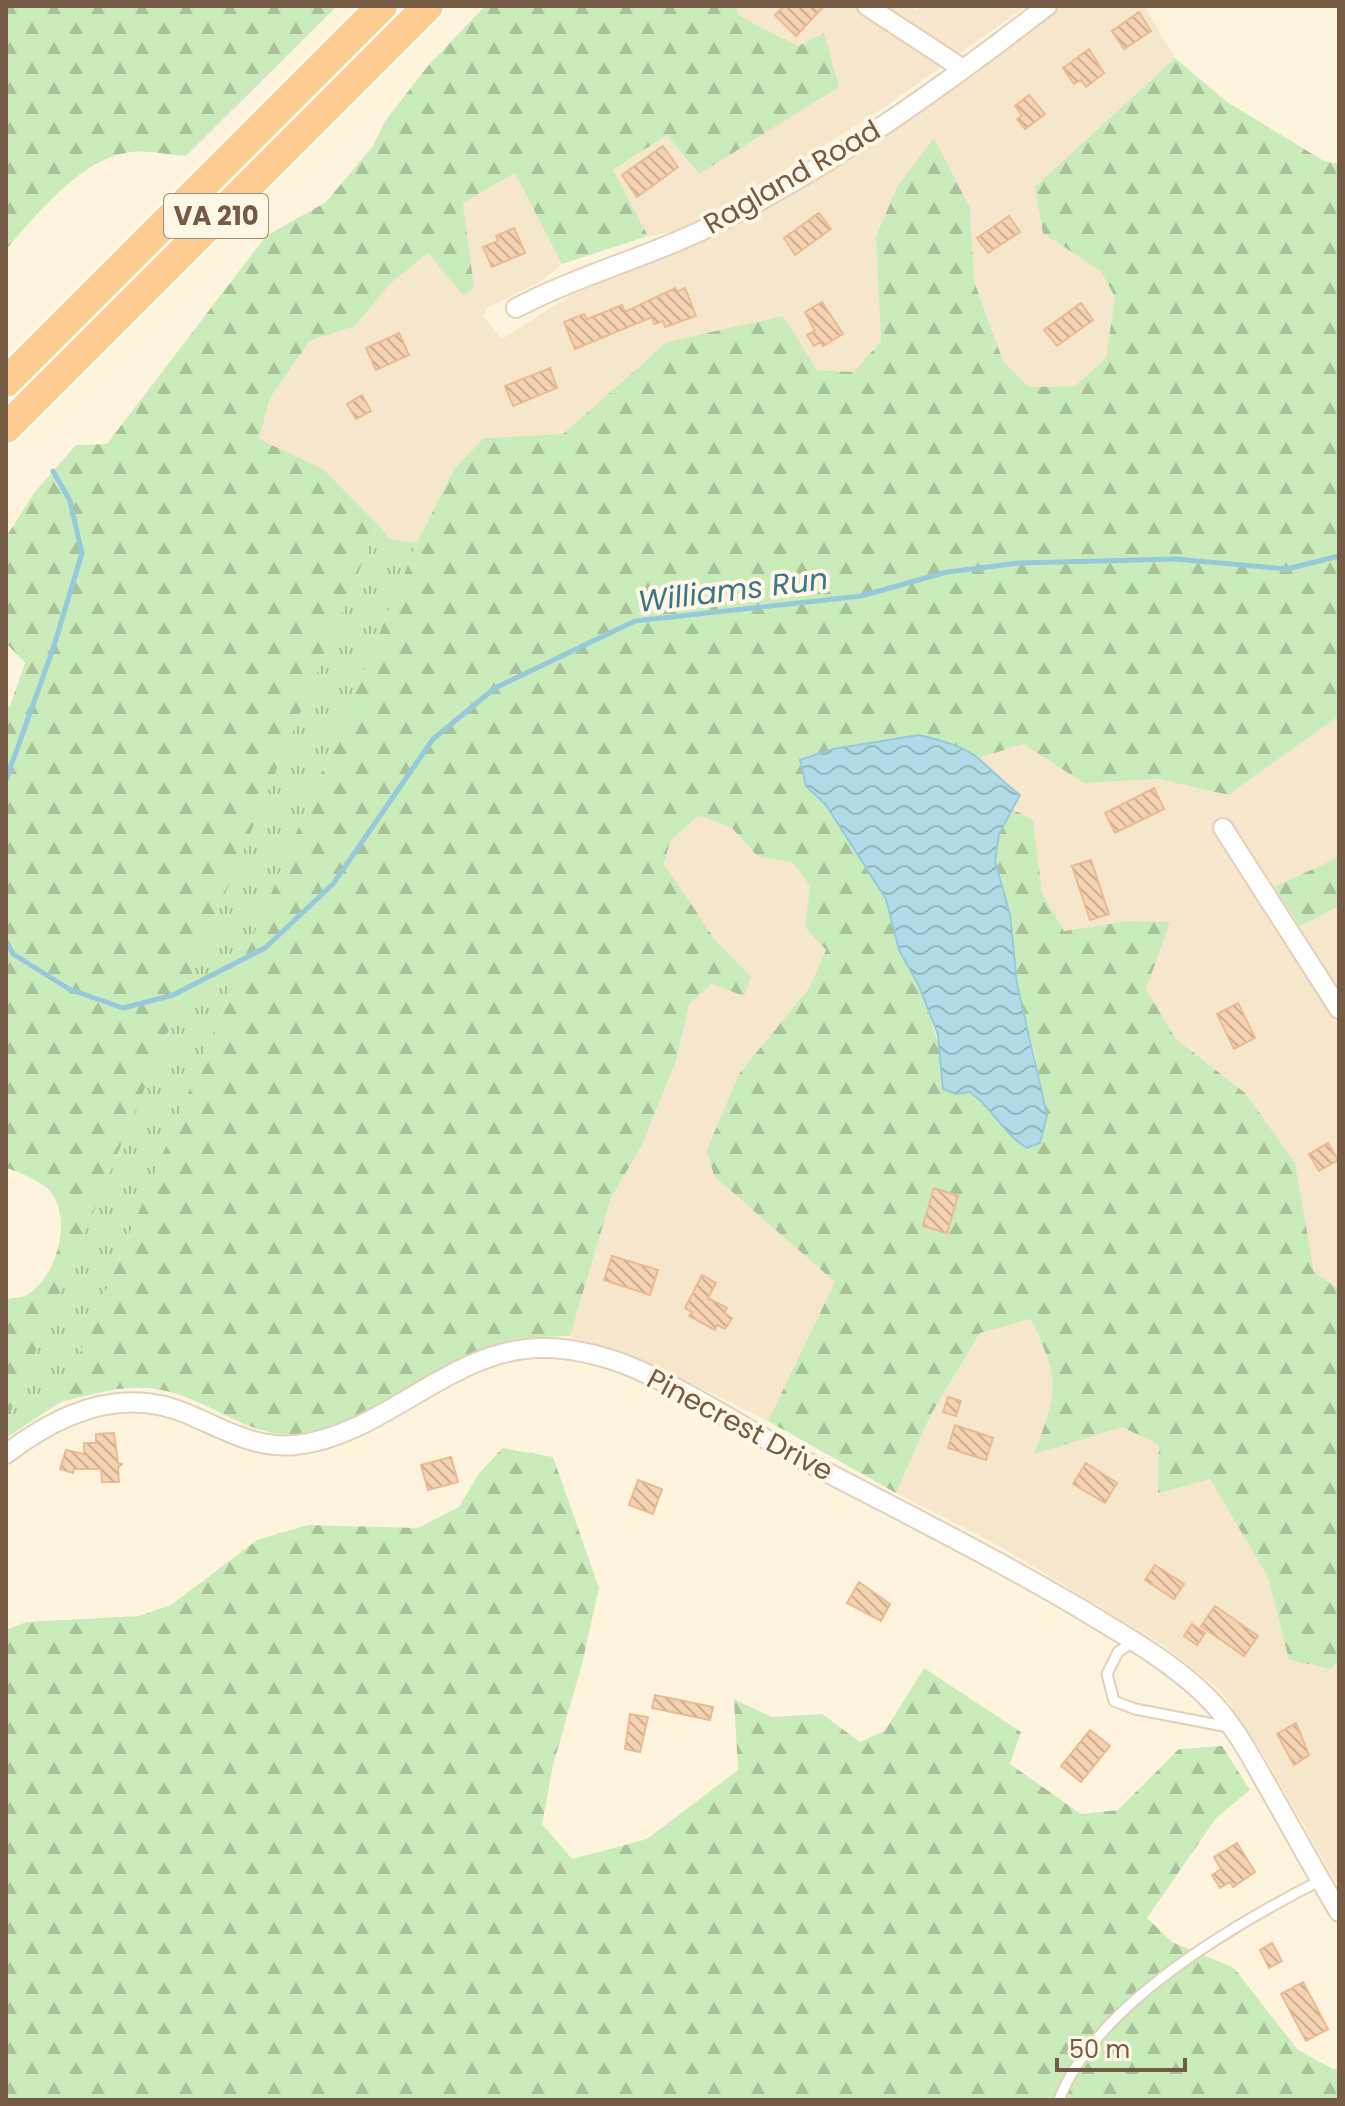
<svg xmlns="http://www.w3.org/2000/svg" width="1345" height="2106" viewBox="0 0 1345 2106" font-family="Poppins,sans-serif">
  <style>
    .residential { fill: #f6e6cb }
    .grass { fill: url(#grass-tufts) }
    .forest { fill: url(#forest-firs) }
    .water { fill: url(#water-waves); stroke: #96cadb; stroke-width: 2 }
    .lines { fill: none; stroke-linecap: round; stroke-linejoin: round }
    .stream { stroke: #96cadb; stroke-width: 5 }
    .building { fill: url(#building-back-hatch); stroke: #e9bb92; stroke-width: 2 }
    .service-casing { stroke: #e2d0b9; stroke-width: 13 }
    .minor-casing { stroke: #e2d0b9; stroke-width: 22 }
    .trunk-casing { stroke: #fff; stroke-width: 34 }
    .service { stroke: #fff; stroke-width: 9 }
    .minor { stroke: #fff; stroke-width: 18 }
    .trunk { stroke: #fecb90; stroke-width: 30 }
    .labels { text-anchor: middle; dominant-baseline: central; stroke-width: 8; stroke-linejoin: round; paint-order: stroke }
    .shield { fill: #fff7e5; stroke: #9e8974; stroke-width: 2 }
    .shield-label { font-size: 26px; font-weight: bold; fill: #755a44 }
    .street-label { font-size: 28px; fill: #755a44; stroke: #fff7e5 }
    .water-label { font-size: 30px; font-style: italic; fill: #3c768b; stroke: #fff7e5 }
  </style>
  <defs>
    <pattern id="grass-tufts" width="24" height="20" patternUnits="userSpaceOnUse" patternTransform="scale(2)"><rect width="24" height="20" fill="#caecbb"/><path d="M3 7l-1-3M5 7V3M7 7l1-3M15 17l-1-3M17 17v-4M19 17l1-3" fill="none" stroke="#a9c29a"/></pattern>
    <pattern id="forest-firs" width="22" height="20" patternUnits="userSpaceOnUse" patternTransform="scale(2)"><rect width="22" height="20" fill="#caecbb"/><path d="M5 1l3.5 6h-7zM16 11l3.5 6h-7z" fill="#a9c29a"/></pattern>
    <pattern id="water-waves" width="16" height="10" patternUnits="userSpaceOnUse" patternTransform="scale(2)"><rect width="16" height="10" fill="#b1dbe8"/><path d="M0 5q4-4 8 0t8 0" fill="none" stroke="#95b5be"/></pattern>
    <pattern id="building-back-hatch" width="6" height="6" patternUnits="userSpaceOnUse" patternTransform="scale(2)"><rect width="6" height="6" fill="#f5d3b2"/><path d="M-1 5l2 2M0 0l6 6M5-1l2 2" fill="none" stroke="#cbae92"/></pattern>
  </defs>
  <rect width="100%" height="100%" fill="#fef4dd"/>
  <path class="residential" d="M736,6H912L915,11L922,6H1026L882,109L755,189L685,229L648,236L613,170L667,135L700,173L824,33L798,46L738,15Z
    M1063,6H1144L1175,58L1036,187L1044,233L1102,271L1115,297L1106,358L1075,386L1029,387L1003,361L974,281L970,208L876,237L881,341L854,372L817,370L667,342L563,434L484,438L454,469L417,543L390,539L323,469L259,439L270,398L311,341L355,326L390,284L428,253L463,294V203L516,173L562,264L540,282L488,307L483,316L502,339L566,298L778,203L853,159Z
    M1339,716V857L1274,887L1300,926L1339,906V1289L1314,1272L1294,1163L1245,1093L1175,1038L1146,989L1127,921L1064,931L1042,893L1033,820L1012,809L1019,795L992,775L979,758L1023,744L1084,783L1159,779L1227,795Z
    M698,816L731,827L758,857L792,862L810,886L806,926L826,950L809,988L739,1074L714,1176L835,1282L768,1421L682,1379L570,1336L611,1198L642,1145L676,1063L689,1003L712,984L751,977L716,941L664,864L670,841Z
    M1031,1319L1050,1359L1055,1398L1160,1445L1210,1479L1268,1577L1289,1660L1331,1669L1339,1660V1888L1263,1754L1220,1690L1161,1644L1001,1547L896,1493L931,1414L981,1332Z"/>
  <path class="grass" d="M378,525L390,539L417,543L59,1403L6,1438V1422Z"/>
  <path class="forest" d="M6,6H337L186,156C169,155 148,150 131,152C81,158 37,214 6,250Z
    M485,6H736L738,15L798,46L824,33L839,87L699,174L667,135L613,170L648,236L562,264L515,173L463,203L474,288L463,295L428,253L390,284L355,326L310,341L270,398L259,439L323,469L378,525L6,1423V1299C13,1298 24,1298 30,1293C57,1274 73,1218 50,1191C42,1182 18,1171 6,1168V707L10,706L25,663L6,643V537L34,493L76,445L107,444L266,236L326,202L373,146L385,121L428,66Z
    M1175,58L1227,102L1324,161L1339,164V716L1228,795L1159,779L1084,783L1023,744L979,758L942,741L833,749L800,761L806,786L826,805L886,899L899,950L919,986L956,1094L970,1092C993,1108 1003,1134 1027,1148L1036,1059L1017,984L1010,915L995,861L999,834L1012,809L1033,820L1042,893L1064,931L1127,921L1170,922L1146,989L1175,1038L1245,1093L1295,1163L1314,1272L1339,1289V1660L1331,1669L1289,1660L1268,1577L1210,1479L1158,1493L1159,1445L1122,1427L1034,1454C1058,1390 1061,1383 1031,1319L980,1333L931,1414L896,1493L768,1421L835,1282L714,1176L707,1150L739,1074L809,988L826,950L805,927L810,886L792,862L758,857L731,827L698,816L670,841L664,864L716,941L751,977L744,996L712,984L689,1004L676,1062L642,1145L611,1198L570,1336C551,1337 528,1336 509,1341C439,1360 381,1415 310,1432C256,1445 216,1402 166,1391C129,1382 95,1393 59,1403L417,543L454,469L484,438L563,434L667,342L783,316L817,370L854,372L881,341L876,237L897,187L934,138L970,208L974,281L1003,361L1029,387L1075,386L1106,358L1115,297L1101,271L1043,233L1035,187Z
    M1339,857V906L1300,926L1274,887Z
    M503,1448L553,1457L599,1588L582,1664L553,1765L542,1824L572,1859L647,1839L738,1770L734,1699L771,1717L822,1714L860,1742L885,1731L924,1668L1021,1732L1010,1764L1081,1814L1118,1810L1179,1749L1222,1746L1250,1790L1216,1818L1147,1918L1172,1942L1234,1968L1298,2050L1333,2069L1339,2068V2100H6V1630L26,1622L139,1616L171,1605L257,1540L308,1525L418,1528L459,1507L480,1472Z"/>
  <path class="water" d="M919,735C938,740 966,746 980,760C994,772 1005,784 1020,795L999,834L995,861L1010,915L1017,984L1047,1115L1040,1143L1027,1148C1003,1134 993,1108 970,1092L956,1094L943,1089L938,1035L919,986L899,950L886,899L826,805L806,786L800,760L833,749Z"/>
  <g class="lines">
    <path class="stream" d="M6,780L53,649L82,553L70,501L53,471
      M6,941L13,954L69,989L123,1008L173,995L265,948L333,884L433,739L495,688L635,621L861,596L947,572L1019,563L1176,559L1287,569L1339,556"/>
  </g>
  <path class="building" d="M784,6H824L796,36L775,15Z
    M1139,12L1151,31L1124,49L1112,31Z
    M1089,49L1104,73L1086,87L1081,80L1074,84L1063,68Z
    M1029,95L1045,114L1025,129L1017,119L1022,115L1015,106Z
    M663,146L678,167L637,197L622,175Z
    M819,213L831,229L795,255L784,238Z
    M1009,216L1020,232L988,253L977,238Z
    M514,228L525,253L492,267L483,247L498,241L496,236Z
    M675,288L677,292L685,288L696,316L665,327L663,321L654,324L652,317L575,349L564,322L584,314L587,319L622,305L625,312Z
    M822,302L843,334L823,346L821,342L814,346L807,335L815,331L805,312Z
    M1081,303L1093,320L1057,346L1044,330Z
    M399,333L409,355L376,370L366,348Z
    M550,368L557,388L513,406L505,386Z
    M362,395L371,411L356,419L347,404Z
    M1154,788L1164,809L1115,833L1105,813Z
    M1091,860L1109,914L1090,920L1072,866Z
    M1238,1003L1255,1038L1234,1049L1217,1014Z
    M1328,1143L1338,1160L1319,1171L1309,1154Z
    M934,1188L958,1196L947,1233L923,1226Z
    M612,1256L658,1270L650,1295L604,1280Z
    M702,1275L716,1283L708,1298L727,1308L724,1313L732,1318L725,1329L717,1325L715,1330L689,1316L692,1312L685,1308Z
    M948,1397L961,1401L956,1416L943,1412Z
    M955,1425L993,1438L986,1460L948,1448Z
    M114,1433L118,1463L122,1464L118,1468L119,1482H102L101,1469H74L73,1473L60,1469L66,1450L84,1454V1443H96V1434Z
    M451,1457L458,1482L428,1490L421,1465Z
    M1086,1463L1117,1483L1105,1503L1073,1484Z
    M638,1480L662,1489L653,1514L629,1505Z
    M1155,1565L1184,1584L1174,1599L1145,1580Z
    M859,1582L890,1604L881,1621L847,1603Z
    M1215,1606L1258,1636L1244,1656L1201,1626Z
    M1192,1624L1205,1633L1197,1645L1184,1636Z
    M655,1695L713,1707L710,1720L652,1708Z
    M630,1714L648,1717L640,1752L625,1749Z
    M1296,1723L1309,1755L1294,1765L1277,1734Z
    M1090,1730L1110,1746L1081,1782L1061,1766Z
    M1237,1843L1255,1872L1233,1887L1230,1882L1220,1888L1212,1875L1221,1869L1214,1857Z
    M1272,1943L1282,1961L1269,1968L1260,1950Z
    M1303,1982L1328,2029L1306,2041L1281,1994Z"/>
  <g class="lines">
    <defs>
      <path id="service" d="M1133,1642L1118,1652L1107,1674L1114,1701L1135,1709L1229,1727
        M1059,2100C1095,2005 1233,1925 1321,1880"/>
      <path id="minor" d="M867,6L963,69
        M516,308C583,273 656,255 723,220C838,162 945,85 1047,6
        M1223,828L1339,1009
        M6,1454C59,1413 124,1385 190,1415C225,1430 256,1449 296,1445C384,1435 448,1351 538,1348C566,1347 597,1354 624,1364C687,1389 746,1430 807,1462C899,1510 991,1556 1081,1609C1123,1635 1169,1660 1205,1695C1234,1723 1252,1759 1272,1794C1294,1833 1316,1873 1339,1912"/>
      <path id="trunk" d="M6,382L382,6
        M6,428L428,6"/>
    </defs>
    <use href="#service" class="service-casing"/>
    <use href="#minor" class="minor-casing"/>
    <use href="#trunk" class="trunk-casing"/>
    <use href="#service" class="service"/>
    <use href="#minor" class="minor"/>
    <use href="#trunk" class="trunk"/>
  </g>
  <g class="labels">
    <rect class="shield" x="164" y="194" width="104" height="44" rx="6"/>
    <g class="shield-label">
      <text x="216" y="216">VA 210</text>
    </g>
    <g class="street-label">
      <text transform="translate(792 177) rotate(-30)">Ragland Road</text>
      <text transform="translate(740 1425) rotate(28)">Pinecrest Drive</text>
    </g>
    <g class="water-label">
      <text transform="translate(733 590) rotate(-7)">Williams Run</text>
    </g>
  </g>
  <rect width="1345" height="2106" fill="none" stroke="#755a44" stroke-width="16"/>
  <path d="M1057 2058v12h128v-12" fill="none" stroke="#755a44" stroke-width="4"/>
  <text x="1069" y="2058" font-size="24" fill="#755a44" stroke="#fff7e5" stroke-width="6" paint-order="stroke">50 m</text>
</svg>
